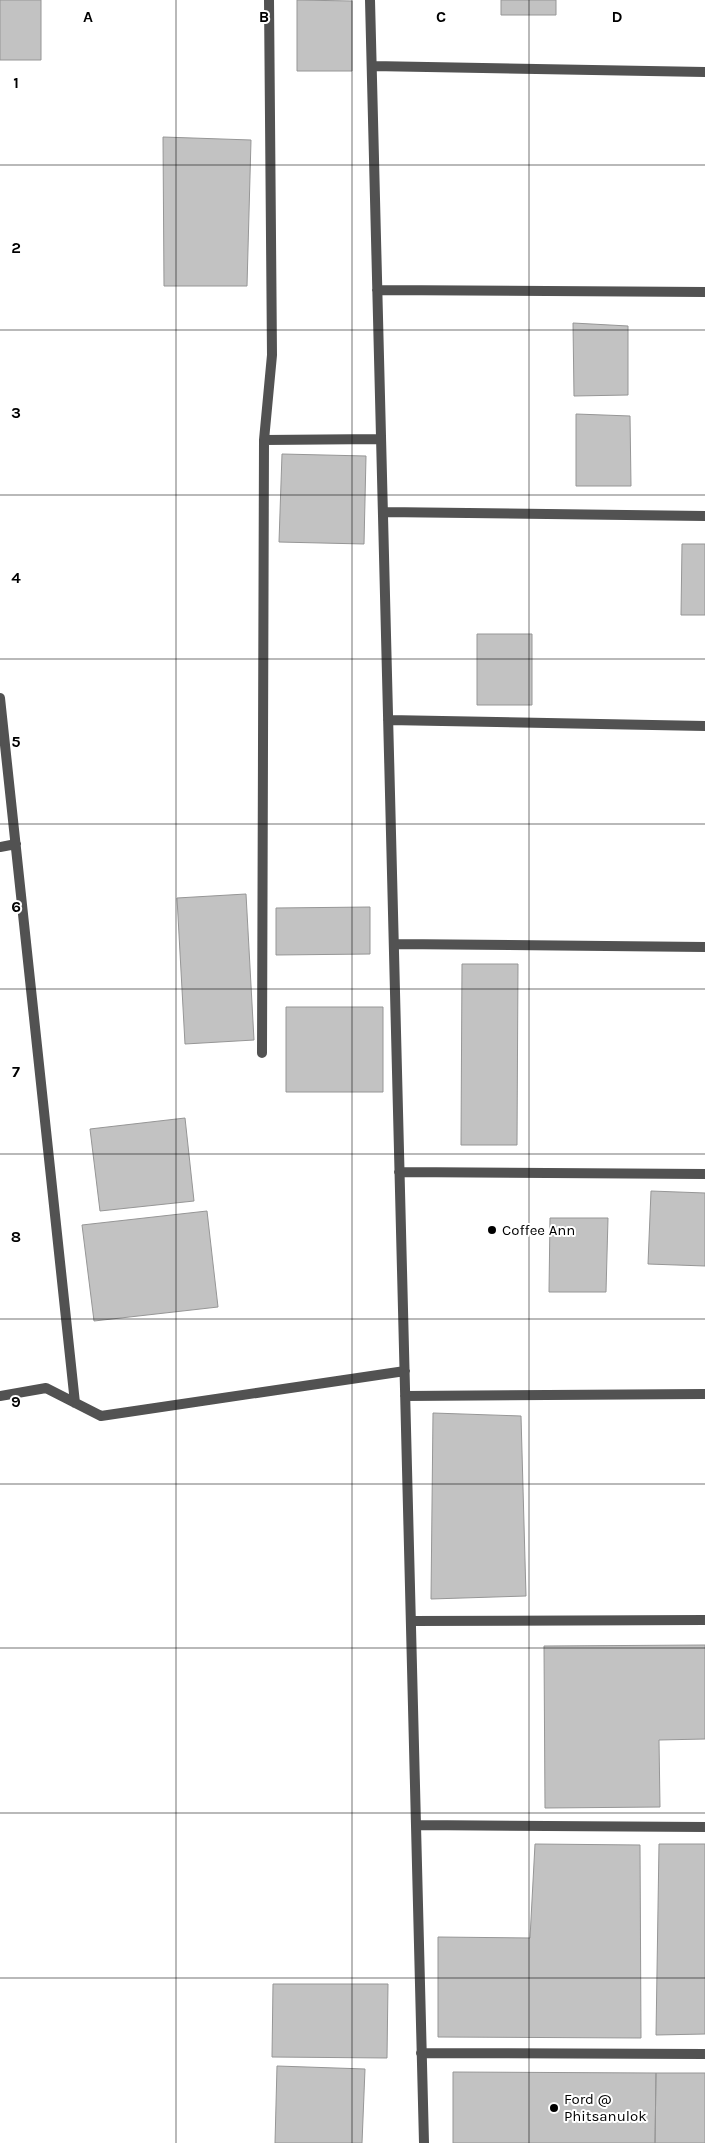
<svg xmlns="http://www.w3.org/2000/svg" width="705" height="2143" viewBox="0 0 705 2143" font-family="Karla,sans-serif">
  <style>
    .building { fill: #c2c2c2; stroke: #969696 }
    .lines { fill: none; stroke-linecap: round; stroke-linejoin: round }
    .street { stroke: #525252; stroke-width: 10 }
    .grid { fill: none; stroke: #000; stroke-width: 1; stroke-opacity: 0.55 }
    .poi-dot { fill: #000; stroke: #fff; stroke-width: 2 }
    .labels { text-anchor: middle; dominant-baseline: central; stroke-width: 4; stroke-linejoin: round; paint-order: stroke }
    .poi-label { font-size: 15px; fill: #000; stroke: #fff; text-anchor: start }
    .grid-label { font-size: 16px; text-anchor: middle; font-weight: bold; fill: #000; stroke: #fff; stroke-width: 4; stroke-linejoin: round; paint-order: stroke }
  </style>
  <rect width="100%" height="100%" fill="#fff"/>
  <path class="building" d="M0,0H41V60H0Z
    M297,0L352,1V71H297Z
    M501,0H556V15H501Z
    M163,137L251,140L247,286H164Z
    M573,323L628,326V395L574,396Z
    M576,414L630,416L631,486H576Z
    M282,454L366,456L364,544L279,542Z
    M682,544H705V615H681Z
    M477,634H532V705H477Z
    M246,894L254,1040L185,1044L177,898Z
    M370,907V954L276,955V908Z
    M462,964H518L517,1145H461Z
    M286,1007H383V1092H286Z
    M185,1118L194,1201L100,1211L90,1129Z
    M651,1191L705,1193V1266L648,1264Z
    M207,1211L218,1307L94,1321L82,1225Z
    M550,1218H608L606,1292H549Z
    M433,1413L521,1416L526,1596L431,1599Z
    M705,1645V1739L659,1740L660,1807L545,1808L544,1646Z
    M535,1844L640,1845L641,2038L438,2037V1937L530,1938Z
    M659,1844H705V2034L656,2035Z
    M273,1984H388L387,2058L272,2057Z
    M277,2066L365,2069L362,2143H275Z
    M453,2072L656,2073L655,2143H453Z
    M656,2073H705V2143H655Z"/>
  <g class="lines">
    <path class="street" d="M269,0L272,355L264,440L381,439
      M370,0L424,2143
      M372,66L705,72
      M377,290L705,292
      M383,512L705,516
      M0,698L75,1403
      M388,720L705,726
      M0,847L16,844
      M394,944L705,947
      M262,1053L264,440
      M399,1172L705,1174
      M0,1396L46,1388L101,1416L405,1371
      M405,1396L705,1394
      M411,1621L705,1620
      M416,1825L705,1827
      M421,2053L705,2054"/>
  </g>
  <path class="grid" d="M176,0V2143M352,0V2143M529,0V2143M0,165H705M0,330H705M0,495H705M0,659H705M0,824H705M0,989H705M0,1154H705M0,1319H705M0,1484H705M0,1648H705M0,1813H705M0,1978H705"/>
  <g class="poi-dot">
    <circle cx="492" cy="1230" r="5"/>
    <circle cx="554" cy="2108" r="5"/>
  </g>
  <g class="labels">
    <g class="poi-label">
      <text x="502" y="1230">Coffee Ann</text>
      <text x="564" y="2099">Ford @<tspan x="564" dy="17">Phitsanulok</tspan></text>
    </g>
  </g>
  <g class="grid-label">
    <text x="88" y="22">A</text>
    <text x="264" y="22">B</text>
    <text x="441" y="22">C</text>
    <text x="617" y="22">D</text>
    <text x="16" y="88">1</text>
    <text x="16" y="253">2</text>
    <text x="16" y="418">3</text>
    <text x="16" y="583">4</text>
    <text x="16" y="747">5</text>
    <text x="16" y="912">6</text>
    <text x="16" y="1077">7</text>
    <text x="16" y="1242">8</text>
    <text x="16" y="1407">9</text>
  </g>
</svg>
